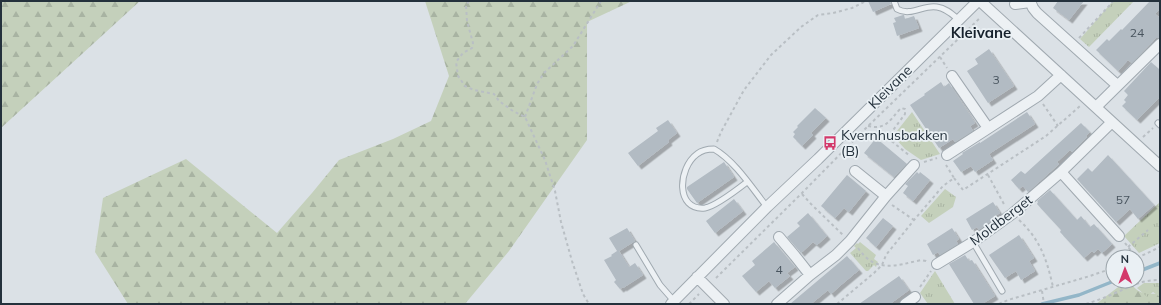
<svg xmlns="http://www.w3.org/2000/svg" width="1161" height="305" viewBox="0 0 1161 305" font-family="Mulish,sans-serif">
  <style>
    .forest { fill: url(#forest-firs) }
    .park { fill: url(#park-tufts) }
    .lines { fill: none; stroke-linecap: round; stroke-linejoin: round }
    .stream { stroke: #93b6c8; stroke-width: 3.5 }
    .building { fill: #b2bbc3; filter: url(#shadow) }
    .service-casing { stroke: #a0a9b0; stroke-width: 7 }
    .minor-casing { stroke: #a0a9b0; stroke-width: 12 }
    .path { stroke: #b9bfc4; stroke-width: 2; stroke-dasharray: 3 3; stroke-linecap: butt }
    .service { stroke: #edf1f4; stroke-width: 5 }
    .minor { stroke: #edf1f4; stroke-width: 10 }
    .labels { text-anchor: middle; dominant-baseline: central; stroke-width: 3.5; stroke-linejoin: round; paint-order: stroke }
    .number-label { font-size: 12px; fill: #48545e }
    .street-label { font-size: 14px; fill: #24313c; stroke: #eaf0f4 }
    .poi-label { font-size: 14px; fill: #24313c; stroke: #eaf0f4; text-anchor: start }
    .neighbourhood-label { font-size: 15px; font-weight: bold; fill: #17222d; stroke: #eaf0f4 }
  </style>
  <defs>
    <pattern id="forest-firs" width="22" height="20" patternUnits="userSpaceOnUse"><rect width="22" height="20" fill="#c4d0bb"/><path d="M5 1l3.5 6h-7zM16 11l3.5 6h-7z" fill="#a8b3a2"/></pattern>
    <pattern id="park-tufts" width="24" height="20" patternUnits="userSpaceOnUse"><rect width="24" height="20" fill="#c4d0bb"/><path d="M3 7l-1-3M5 7V3M7 7l1-3M15 17l-1-3M17 17v-4M19 17l1-3" fill="none" stroke="#a8b3a2"/></pattern>
    <filter id="shadow"><feDropShadow dx="3.5" dy="3.5" stdDeviation="0" flood-color="#0004"/></filter>
  </defs>
  <rect width="100%" height="100%" fill="#dbe1e6"/>
  <path class="forest" d="M1,1H140L1,128Z
    M425,1H632L587,22V140L509,251L465,304H128L95,252L103,198L186,159L277,233L312,193L339,160L393,139L431,121L449,76Z
    M1126,281H1129C1139,295 1143,293 1160,294V304H1096Z"/>
  <path class="park" d="M1113,1H1134L1089,47L1080,39Z
    M912,112L940,154L921,160L905,149L893,136Z
    M945,189L956,197L953,207L929,223L921,216Z
    M1160,202V243L1139,253L1124,236Z
    M860,242L876,255L874,259L878,262L876,267L874,265L868,271H866L850,253L856,248L854,246L857,243L858,244Z
    M935,271L955,304H928L920,293Z
    M1144,283H1160V297L1153,292L1147,297L1137,288Z"/>
  <g class="lines">
    <path class="stream" d="M1137,272L1160,263
      M1042,304L1079,295L1114,281"/>
  </g>
  <path class="building" d="M868,1H890L891,4L873,12Z
    M1058,1H1084L1069,20L1053,8Z
    M1150,1H1160V9L1155,14L1160,18V38H1156L1132,63L1128,60L1118,71L1096,50L1107,39L1109,41L1121,29L1122,30Z
    M903,15H904L905,19L914,16L919,28L897,36L893,23L896,22L894,18Z
    M989,49L1014,86L988,103L967,71L978,64L975,59Z
    M1151,62L1160,70V97L1137,120L1122,106L1126,102L1124,100L1128,95L1124,91Z
    M941,82L944,87L949,83L975,123L970,126L973,131L955,142L953,139L939,148L910,105L925,95L924,94Z
    M815,108L826,118L811,133L813,135L802,146L793,137L795,134L793,132L798,127L797,126Z
    M1027,112L1035,124L989,154L993,160L975,172L971,166L961,172L953,161L963,154L962,153L980,142V143Z
    M668,120L677,133L668,140L669,142L638,166L628,153L658,131L656,128Z
    M1081,123L1090,132L1086,136L1087,137L1072,152L1070,150L1057,162L1059,164L1028,192L1023,186L1019,189L1011,180L1021,171L1025,174Z
    M876,138L907,164L894,177L864,153Z
    M1108,155L1154,205L1138,219L1130,209L1116,222L1077,179L1088,168L1092,172Z
    M724,162L734,177L697,203L687,189V187Z
    M917,172L919,174L920,172L930,180L913,201L903,193L908,186L905,184Z
    M847,175L866,191L849,212L844,208L835,218L821,206Z
    M1050,190L1077,220L1081,216L1090,227L1094,224L1112,244L1102,253L1098,249L1094,253L1092,251L1084,258L1060,232L1061,230L1037,204L1038,202L1037,201Z
    M734,199L743,211L715,233L706,221Z
    M993,202L1000,213L995,216L996,217L979,230L977,227L972,230L966,219Z
    M808,213L827,236L817,245L813,242L801,253L787,237L800,226L797,223Z
    M883,218L893,226L876,247L866,238Z
    M627,228L635,241L619,251L629,267L635,263L643,275L623,288V287L620,289L614,282L616,280L604,260L612,256L611,255L617,251L609,238Z
    M952,228L959,239L956,241L958,244L940,255L938,252L933,255L927,244Z
    M1019,235L1034,258L1029,261L1035,271L1021,280L1016,271L1005,278L989,255Z
    M774,242L795,267L787,273L790,276L775,288L769,281L756,292L742,276L755,265L752,261Z
    M965,255L969,261L972,260L995,296L982,304H974L949,264Z
    M847,256L859,270L841,285L831,294L828,290L811,304H790Z
    M899,276L909,290L890,304H859Z"/>
  <g class="lines">
    <defs>
      <path id="service" d="M894,1L897,9C911,17 924,4 937,7C946,8 953,15 959,20
        M1158,123L1160,125
        M747,182C738,189 716,206 705,208C675,211 678,168 697,154C702,150 708,149 714,149C735,161 752,188 767,207
        M973,242L1002,291
        M636,245L660,285L674,301"/>
      <path id="minor" d="M980,1L1160,166
        M1030,1L1033,8L1037,13L1117,85
        M1015,4L1030,2
        M952,76L988,128
        M1096,107L1160,44
        M947,155L1038,96L1061,75
        M855,171L886,196
        M1061,172L1119,236
        M779,237L795,256L810,275
        M937,264L973,242L1012,214L1061,172L1112,122
        M697,277L724,304
        M671,304L767,207L818,159L978,1
        M777,304L810,275L836,255L850,241L886,196L914,165
        M905,304L915,297"/>
    </defs>
    <use href="#service" class="service-casing"/>
    <use href="#minor" class="minor-casing"/>
    <path class="path" d="M469,1L466,5L467,21L473,43L472,48L463,53L456,62L458,76L465,86L474,90L494,94L499,101L513,111L525,117L545,160L555,191L561,222L572,261L583,294L589,304
      M1079,38L1109,6L1113,1
      M940,57L947,68
      M1043,104L1058,126
      M525,117L537,84L544,73L573,46L601,1
      M868,126C886,130 889,121 900,109L901,108L905,109V114L888,137L889,139L910,156
      M1143,137L1153,128
      M717,142L721,132L744,90L771,55L801,27L818,15L833,13L852,8L866,1
      M924,162L937,158
      M988,175L1005,206
      M954,178L963,190L1046,136L1080,106
      M802,194L811,204L843,235
      M892,205L914,220
      M1019,220C1040,239 1047,260 1053,287
      M1125,243L1136,257
      M1128,247L1148,230
      M858,248C875,273 895,266 921,260L926,261L927,262
      M1137,258L1160,247
      M716,278L801,194L865,129L981,17
      M920,287L931,271
      M1042,291L1044,304
      M689,304L699,294
      M837,304L874,273L882,265L886,255L914,220L943,186L954,178L946,165
      M999,304L1008,300L1090,276L1113,268
      M1086,304C1095,301 1104,298 1113,294C1130,287 1140,280 1160,280"/>
    <use href="#service" class="service"/>
    <use href="#minor" class="minor"/>
  </g>
  <defs>
    <symbol id="bus-bare" viewBox="-9 -9 18 18"><path d="M-5-6H5V4H4V6H2V4H-2V6H-4V4H-5ZM-3.5-4V0h7V-4ZM-3.5 1.2v1.5H-2V1.2ZM2 1.2v1.5H3.5V1.2Z" fill="#d3386a" stroke="#eaf0f4" stroke-width="2.5" paint-order="stroke"/></symbol>
  </defs>
  <g fill-rule="evenodd">
    <use href="#bus-bare" x="820" y="133" width="20" height="20"/>
  </g>
  <g class="labels">
    <g class="number-label">
      <text x="1137" y="32">24</text>
      <text x="996" y="79">3</text>
      <text x="1123" y="199">57</text>
      <text x="779" y="269">4</text>
    </g>
    <g class="street-label">
      <text transform="translate(890 87) rotate(-45)">Kleivane</text>
      <text transform="translate(1001 220) rotate(-37)">Moldberget</text>
    </g>
    <g class="poi-label">
      <text x="841" y="135">Kvernhusbakken<tspan x="841" dy="16">(B)</tspan></text>
    </g>
    <g class="neighbourhood-label">
      <text x="981" y="32">Kleivane</text>
    </g>
  </g>
  <rect width="1161" height="305" fill="none" stroke="#24313c" stroke-width="4"/>
  <g transform="translate(1125 269) rotate(359)"><circle r="19" fill="#eaf0f4" stroke="#9ba4aa"/>
  <path d="M0-3L7 15L0 10L-7 15Z" fill="#d3386a"/>
  <text y="-6" font-size="11" font-weight="bold" text-anchor="middle" fill="#24313c">N</text>
  </g>
</svg>
